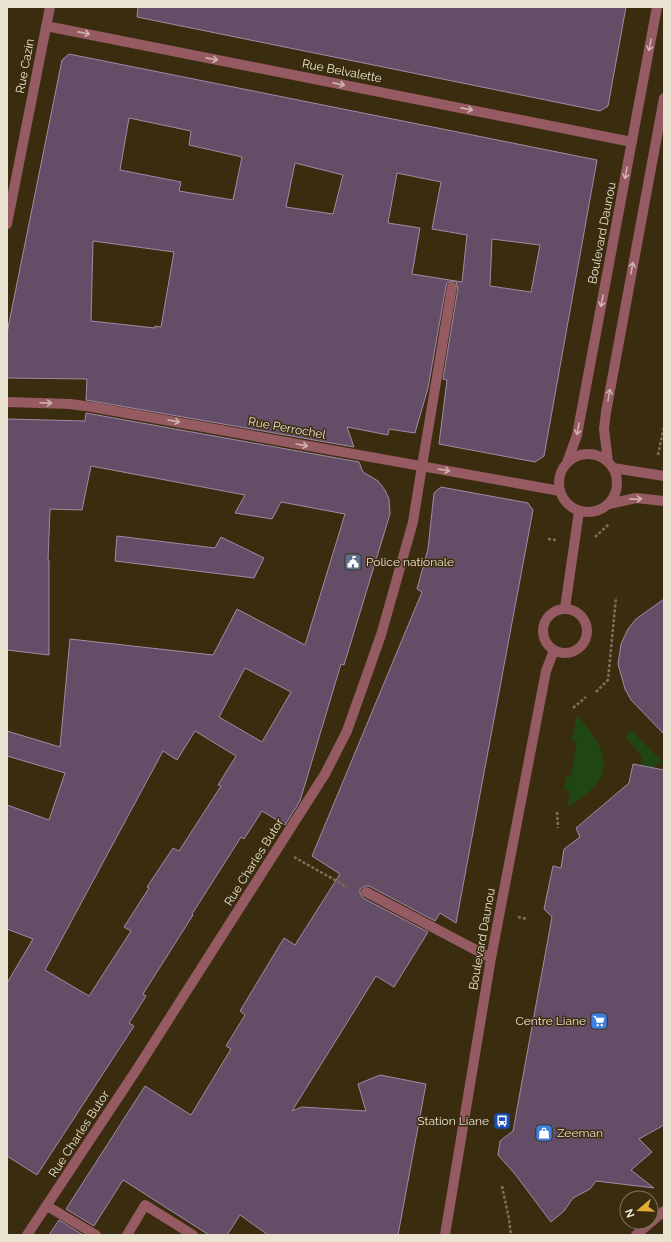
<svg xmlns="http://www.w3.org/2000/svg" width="671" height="1242" viewBox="0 0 671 1242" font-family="Raleway,sans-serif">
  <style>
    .green { fill: #1f4613 }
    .building { fill: #644e67; stroke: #a18aa5; fill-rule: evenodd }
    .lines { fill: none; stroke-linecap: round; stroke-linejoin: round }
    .path { stroke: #7c7158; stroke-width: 2.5; stroke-dasharray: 3 2; stroke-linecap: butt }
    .service { stroke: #955a62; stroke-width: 10 }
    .minor { stroke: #955a62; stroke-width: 10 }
    .tertiary { stroke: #955a62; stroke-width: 10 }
    .oneway { stroke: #cdb3ab }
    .labels { text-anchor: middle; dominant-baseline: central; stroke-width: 3; stroke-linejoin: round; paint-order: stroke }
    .street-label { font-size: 12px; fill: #ebe3d2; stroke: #3a2d0f }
    .poi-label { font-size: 12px; fill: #ebe3d2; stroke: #3a2d0f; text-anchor: start }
  </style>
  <rect width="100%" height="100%" fill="#3a2d0f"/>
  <path class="green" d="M577,715C611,754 618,777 568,807L570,791L564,790L566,776L571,777L577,742L572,741Z
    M631,730L664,763L658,762L647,778L639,773L642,757L625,736Z"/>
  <path class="building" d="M138,7H626L608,106L600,111L137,17Z
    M69,54L597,160L544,456L535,462L439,444L447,380L443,379L458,288L456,282L453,281L447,283L446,286L428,388L415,433L389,429L388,435L347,427L354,447L86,400L87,379L7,378V333L62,60ZM129,118L191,131L189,145L242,157L233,200L179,191L181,182L120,170ZM295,163L343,175L333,214L286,207ZM397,173L441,182L432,229L467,235L462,282L412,274L420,228L388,223ZM492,239L540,245L531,292L490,286ZM93,241L174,252L161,327L155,326V328L91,321Z
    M86,413L359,462L363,472L378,481L385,490L389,499L390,514L344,665L341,664L300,801L285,825L262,811L244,839L241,837L192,914L193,915L143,994L146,996L129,1023L134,1026L37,1175L7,1156V983L33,939L7,929V805L49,820L65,773L7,756V731L60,747L70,639L213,655L237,609L305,645L345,514L281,502L272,519L235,513L245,495L91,466L82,510L50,509L48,560H49V655L7,650V419L85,421ZM245,668L291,692L262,742L219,717ZM195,731L236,756L218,785L221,786L179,851L173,848L147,887L149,888L124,927L131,931L89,996L45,970L163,751L177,760Z
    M441,487L528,503L533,510L456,923L440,913L435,921L369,886H365L360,889V893L363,898L428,932L394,987L376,976L292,1111L302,1107L366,1111L358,1084L380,1075L426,1084L398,1235H268L240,1215L227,1235H209L123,1180L94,1226L66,1209L145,1086L191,1115L231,1049L226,1046L245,1015L240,1011L284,938L295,945L340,874L312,856L422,592L417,589L428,549L434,493Z
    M117,536L215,548L221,537L264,558L254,578L115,561Z
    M664,599V734L631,700L625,689L618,664L621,644L628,629L636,619Z
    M633,764L664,770V1125L639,1139L652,1152L631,1170L654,1188L596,1181L590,1189L573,1198L564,1211L551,1222L515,1174L498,1155L500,1141L513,1131L552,917L544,909L553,866L561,868L564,849L580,837L576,828L629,783Z
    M59,1220L83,1235H49Z"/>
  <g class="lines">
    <path class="path" d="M658,455L664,427
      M595,537L609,524
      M548,539L556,540
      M596,692L608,680L616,597
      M573,708L586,697
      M557,812L558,828
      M294,857L347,887
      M518,917L527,919
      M502,1186L509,1219L511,1235"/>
    <path class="service" d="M422,466L452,287
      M565,608L579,511
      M543 631a22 22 0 1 1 44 0a22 22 0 1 1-44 0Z
      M366,892L491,958
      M47,1206L96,1235
      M127,1235L145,1205L193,1235
      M445,1235L491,958L546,671L554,650"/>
    <path class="minor" d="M46,26L632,142
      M7,224L50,7
      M7,402L70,404L92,407L560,491
      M613,468L664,476
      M609,504L636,498L664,501
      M27,1235L137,1069L325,774L347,731L381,635L413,522L422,466"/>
    <path class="tertiary" d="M559 483a29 29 0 1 1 58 0a29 29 0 1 1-58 0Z
      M608,462L604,429L606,412L664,98
      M567,463L577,435L657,7
      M636,1235L664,1211"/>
  </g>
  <defs><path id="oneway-shaft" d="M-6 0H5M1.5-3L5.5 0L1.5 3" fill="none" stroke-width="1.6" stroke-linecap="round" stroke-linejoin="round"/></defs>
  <g class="oneway">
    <use href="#oneway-shaft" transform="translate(84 33) rotate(11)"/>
    <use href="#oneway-shaft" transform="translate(650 45) rotate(101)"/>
    <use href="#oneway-shaft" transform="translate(212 59) rotate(11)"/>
    <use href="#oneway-shaft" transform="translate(339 84) rotate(11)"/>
    <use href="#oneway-shaft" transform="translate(467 109) rotate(11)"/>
    <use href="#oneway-shaft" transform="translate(626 173) rotate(100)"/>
    <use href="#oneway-shaft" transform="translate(632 268) rotate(-79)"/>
    <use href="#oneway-shaft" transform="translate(602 301) rotate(101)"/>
    <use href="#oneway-shaft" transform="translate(609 395) rotate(-80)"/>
    <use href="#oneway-shaft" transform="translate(46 403) rotate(2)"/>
    <use href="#oneway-shaft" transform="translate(174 421) rotate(10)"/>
    <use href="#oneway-shaft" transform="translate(578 429) rotate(101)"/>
    <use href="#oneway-shaft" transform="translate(302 445) rotate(10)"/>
    <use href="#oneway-shaft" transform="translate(444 470) rotate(10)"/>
    <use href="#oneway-shaft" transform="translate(636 499) rotate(-1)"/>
  </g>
  <defs>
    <symbol id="civic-square" viewBox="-11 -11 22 22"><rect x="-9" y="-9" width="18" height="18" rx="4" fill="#5c6f8a" stroke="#3a2d0f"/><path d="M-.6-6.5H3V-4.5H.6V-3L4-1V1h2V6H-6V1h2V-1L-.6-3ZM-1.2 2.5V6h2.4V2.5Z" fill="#fff"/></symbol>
    <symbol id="supermarket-square" viewBox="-11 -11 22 22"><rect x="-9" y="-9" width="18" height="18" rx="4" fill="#3f7fe0" stroke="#3a2d0f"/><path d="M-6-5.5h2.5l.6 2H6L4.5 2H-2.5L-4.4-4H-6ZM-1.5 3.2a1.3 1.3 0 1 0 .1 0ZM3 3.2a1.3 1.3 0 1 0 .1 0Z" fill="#fff"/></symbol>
    <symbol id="bus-square" viewBox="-11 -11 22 22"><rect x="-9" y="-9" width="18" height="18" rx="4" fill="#1a4fb4" stroke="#3a2d0f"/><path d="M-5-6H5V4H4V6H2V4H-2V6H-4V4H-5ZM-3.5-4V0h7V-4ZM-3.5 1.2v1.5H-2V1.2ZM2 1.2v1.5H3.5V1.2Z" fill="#fff"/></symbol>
    <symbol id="shop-square" viewBox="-11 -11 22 22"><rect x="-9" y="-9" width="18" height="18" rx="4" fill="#3f7fe0" stroke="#3a2d0f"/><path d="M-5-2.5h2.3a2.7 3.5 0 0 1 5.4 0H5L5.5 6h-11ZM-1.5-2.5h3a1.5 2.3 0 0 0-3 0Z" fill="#fff"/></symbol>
  </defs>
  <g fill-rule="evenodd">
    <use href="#civic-square" x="343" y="552" width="20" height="20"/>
    <use href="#supermarket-square" x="589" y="1011" width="20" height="20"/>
    <use href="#bus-square" x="492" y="1111" width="20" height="20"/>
    <use href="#shop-square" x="534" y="1123" width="20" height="20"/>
  </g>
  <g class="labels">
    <g class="street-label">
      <text transform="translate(25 66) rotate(-79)">Rue Cazin</text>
      <text transform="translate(342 71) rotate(11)">Rue Belvalette</text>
      <text transform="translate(602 233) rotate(-79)">Boulevard Daunou</text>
      <text transform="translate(287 428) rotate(10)">Rue Perrochel</text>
      <text transform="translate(254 862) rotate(-58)">Rue Charles Butor</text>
      <text transform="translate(482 939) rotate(-80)">Boulevard Daunou</text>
      <text transform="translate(79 1134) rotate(-57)">Rue Charles Butor</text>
    </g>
    <g class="poi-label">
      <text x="366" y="562">Police nationale</text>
      <text x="586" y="1021" text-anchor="end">Centre Liane</text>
      <text x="489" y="1121" text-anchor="end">Station Liane</text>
      <text x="557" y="1133">Zeeman</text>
    </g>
  </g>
  <rect width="671" height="1242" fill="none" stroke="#ebe3d2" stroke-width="16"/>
  <g transform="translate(639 1210) rotate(251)"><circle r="19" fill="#3a2d0f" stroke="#81765d"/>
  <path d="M0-3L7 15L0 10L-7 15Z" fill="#e1af34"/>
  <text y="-6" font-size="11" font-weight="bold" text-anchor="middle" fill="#ebe3d2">N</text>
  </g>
</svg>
